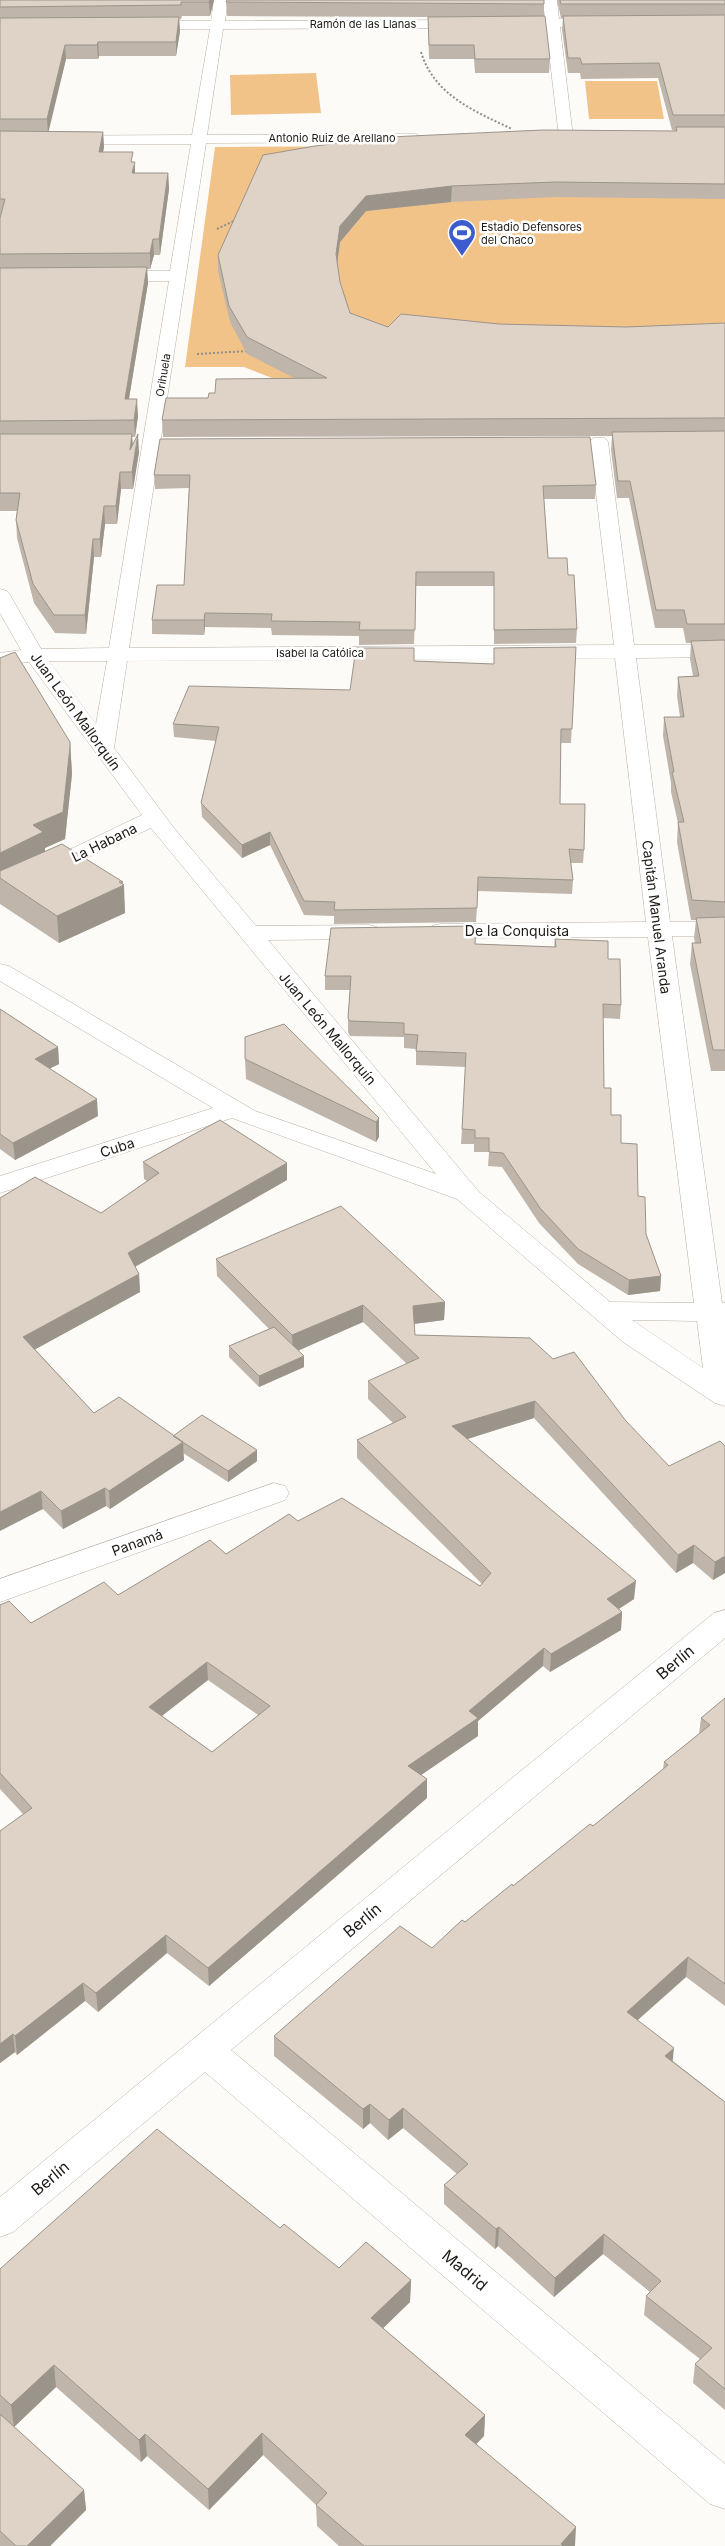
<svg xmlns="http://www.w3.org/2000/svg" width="725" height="2546" viewBox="0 0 725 2546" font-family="Inter,sans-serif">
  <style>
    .green { fill: #f2c389 }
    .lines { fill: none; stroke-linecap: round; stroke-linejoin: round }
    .minor-casing { stroke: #b9afa2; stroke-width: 1 }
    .path { stroke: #928f8b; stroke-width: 2; stroke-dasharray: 2 2; stroke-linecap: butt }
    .minor { fill: #fff; fill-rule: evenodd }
    .wall { fill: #bfb5aa; fill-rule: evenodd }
    .shaded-wall { fill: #9b948b }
    .building { fill: #ded3c6; stroke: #9b948b; fill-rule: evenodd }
    .labels { text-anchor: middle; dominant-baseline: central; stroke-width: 5; stroke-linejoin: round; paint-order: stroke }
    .far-street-label { font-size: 11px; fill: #1e1a15; stroke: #fff }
    .far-poi-label { font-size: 11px; fill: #1e1a15; stroke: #fff; text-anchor: start }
    .street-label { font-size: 14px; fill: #1e1a15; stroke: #fff }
    .near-street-label { font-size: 16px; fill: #1e1a15; stroke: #fff }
  </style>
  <rect width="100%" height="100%" fill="#fdfbf8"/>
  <path class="green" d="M316,73L321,113L231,115L230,75Z
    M585,81H657L664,119H589Z
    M725,145V430L331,401L244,367H185L215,147Z"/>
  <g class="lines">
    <defs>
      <path id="minor" d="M214,0H228L225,21L466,20L473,24L466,28L223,29L207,135L416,134L423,138L416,142L206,143L129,648L614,645L590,442L593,438H605L608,442L634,645H725V657L636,658L670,922H725V936H672L722,1303H725V1406L715,1403L623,1342L457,1199L232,1118L0,1193V1176L213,1108L0,981V964L9,966L255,1111L436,1174L151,828L0,899V883L142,815L29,662L0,665V653L21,650L0,613V589L7,591L10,595L41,649L109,648L169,281H110L102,276L110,271H170L191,144H0V136L192,135L210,29H142L135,25L142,21H211ZM615,658L646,922L440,924L432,926L428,931L432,936L440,938L648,937L694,1303L610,1302L479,1192L268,940L369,939L377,937L381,932L377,927L369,925L256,926L174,828L114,748L127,661ZM49,661H107L96,724ZM632,1320L697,1321L703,1368Z
        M543,0H557L559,19H599L606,23L599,27H560L573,137L566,141L559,137L546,27H509L502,23L509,19H545Z
        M274,1483L285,1486L289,1493L285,1500L0,1602V1579Z
        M725,1610V1638L231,2050L725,2464V2509L710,2504L205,2072L13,2232L0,2237V2197L714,1613Z"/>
    </defs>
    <use href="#minor" class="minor-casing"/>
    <path class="path" d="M421,52C434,95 474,111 512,129
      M217,229L236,220
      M197,354L248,351"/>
    <use href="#minor" class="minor"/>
  </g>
  <path class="wall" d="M0,0H214L210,16H182L181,19H179L180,31L176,56H99L98,59H66L48,131L103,132L104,147L103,152L133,162L135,173H168L169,189L160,255H154L150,269H147L148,283L129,399L138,416L135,437H132L133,445L139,452L133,489H121L117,524H105L101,557H94L86,634L55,633L34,603L17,538L16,520L17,511H0V218L1,215H0Z
    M557,0H725V199L556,197L451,202L366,211L340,242L337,264L340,282L350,313L388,327L499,324L626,327L725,323V1071H711L690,964L692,943H695L694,938L696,920H691L677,842L678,823L671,792V783L663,736L664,717H680L677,696L678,677L693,676L690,659L691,643H686L683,628H655L629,498H617L611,450L612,436L163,437L162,420L208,398L215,393L294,378L247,354L230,322L218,271V255L263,155L676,131L672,130L658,78L581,79L580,73H568L562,30L563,18H561Z
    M226,2L544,4V16L550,59L549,73H475L474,59H429L428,17L227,16Z
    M160,439L596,485L595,499H544L548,558L568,575L577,629L576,643L494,644V586H416L414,644L359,645V636L272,635L271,628L205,627L204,635L152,634V620L184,585L189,488L155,489L154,475Z
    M576,647L571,743H561L560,804L584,850L583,863H571L573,880L572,894L478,891L476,922L334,924V916L304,915L270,845L242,858L202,817L201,803L216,741L174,737L173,724L350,690L414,661L494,664V648Z
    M0,658L70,742L72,774L65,839L45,848V851L123,882L125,913L59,943L0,904Z
    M555,939L608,959L621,1005L620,1019L603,1018L604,1088L611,1115L621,1143L638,1196L646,1234L661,1276L660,1291L628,1295L578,1264L539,1223L502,1167L488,1166L489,1152H474V1144H461L466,1067L416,1065V1049L404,1048V1037L350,1036L348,1032V1018L350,990H325V976L475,944L554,947Z
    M0,1009L58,1047L59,1064L50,1068L98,1116L15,1160L0,1149Z
    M245,1059L379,1118V1137L376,1142L246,1079Z
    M143,1162L287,1180L135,1267L139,1274L140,1292L35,1349L94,1413L257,1461L228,1482L183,1453L184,1460L110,1509L106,1506L63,1529L43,1509L0,1198L101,1213L147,1181L144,1179Z
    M216,1259L445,1302L444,1320L414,1324L415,1335L530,1338L725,1573L713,1580L693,1563L676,1573L534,1418L467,1439L634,1599L619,1609L622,1612L621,1630L550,1672L543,1666L478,1721V1736L421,1775L427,1779V1798L209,1986L167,1953L98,2012L85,2001L17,2055L15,2052L0,2063V1831L23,1814L0,1789V1605L31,1623L118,1595L226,1554L298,1521L480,1586L482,1584L357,1458V1440L393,1423L368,1399V1381L407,1364L363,1322L298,1350L304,1367L259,1387L229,1357V1346L269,1329L217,1276ZM208,1680L258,1715L212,1752L162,1716Z
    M725,1698V2006L686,1977L638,2020L673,2061L725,2102V2410L693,2383L695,2364L700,2359L644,2315L646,2296L650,2292L603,2254L554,2297L498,2246L495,2249L444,2204V2185L457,2174L403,2128L388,2140L370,2123L363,2129L274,2056V2036L432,1948L465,1922L593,1826L663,1769L664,1762L699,1734L701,1718Z
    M280,2228L339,2268L411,2280L410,2302L383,2328L485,2415L484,2436L476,2444L575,2546H339L317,2526L316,2505L263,2455L209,2510L147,2456L141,2462L56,2387L14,2427L84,2490L86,2510L50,2546H0V2269Z"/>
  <path class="shaded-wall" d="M210,0H214L210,16L209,2Z
    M179,17L180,31L176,56V42Z
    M98,42L99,56L98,59L97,45Z
    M65,45L66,59L48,134L47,119Z
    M103,132L104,147L100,167L99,152Z
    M135,162V177L132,173Z
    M168,173L169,189L160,255L159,239Z
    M452,186L451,202L366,211L340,242L336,271V254L340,226L366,196Z
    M153,239L154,255L150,269V253Z
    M147,267L148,283L126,416L125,399Z
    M137,399L138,416L135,437L134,420Z
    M132,434L133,452L130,450Z
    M138,434L139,452L133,489L132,472Z
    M120,472L121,489L117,524L116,506Z
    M104,506L105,524L101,557L100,539Z
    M93,539L94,557L86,634L85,615Z
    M205,613V627L204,635V620Z
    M70,742L72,774L65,839L45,848V859L0,878V853L33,825Z
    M270,832V845L242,858V845Z
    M124,885L125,913L59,943L57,916Z
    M58,1047L59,1064L37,1075L35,1059Z
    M97,1099L98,1116L15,1160L13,1143Z
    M379,1118V1137L376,1142V1122Z
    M287,1163V1180L129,1270L128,1253Z
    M139,1274L140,1292L25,1355L23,1337Z
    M661,1276L660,1291L628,1295L629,1280Z
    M445,1302L444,1320L413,1324V1306Z
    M363,1305V1322L293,1353L292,1335Z
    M304,1356V1367L259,1387V1376Z
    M535,1401L534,1418L452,1444V1426Z
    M183,1442L184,1460L110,1509L109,1491Z
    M257,1450V1461L228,1482V1471Z
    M105,1488L106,1506L63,1529L61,1511Z
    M41,1491L43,1509L0,1531V1512Z
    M694,1545L693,1563L676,1573L678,1555Z
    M725,1556V1573L713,1580L715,1562Z
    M636,1581L634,1599L606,1617L607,1599Z
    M622,1612L621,1630L550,1672L551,1654Z
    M544,1648L543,1666L478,1721V1736L408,1784V1766L469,1711Z
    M207,1662L208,1680L150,1725L149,1707Z
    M427,1779V1798L209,1986L208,1968Z
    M166,1935L167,1953L98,2012L96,1993Z
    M688,1957L686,1977L625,2031L627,2012Z
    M83,1983L85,2001L17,2055L15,2036Z
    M13,2034L15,2052L0,2063V2044Z
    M674,2048L672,2067L665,2056Z
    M370,2104V2123L363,2129V2109Z
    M403,2108V2128L388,2140L389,2120Z
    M499,2227L498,2246L495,2249L496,2229Z
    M604,2234L603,2254L554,2297L555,2278Z
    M411,2280L410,2302L371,2340V2318Z
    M54,2365L56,2387L14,2427L11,2405Z
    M485,2415L484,2436L464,2457L465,2435Z
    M262,2433L263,2455L209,2510L208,2489Z
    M145,2434L147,2456L141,2462L139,2440Z
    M84,2490L86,2510L50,2546H27Z
    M576,2527L575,2546H561V2544Z"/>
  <path class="building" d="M0,0H210L209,2H181V5L0,7Z
    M227,0H544V4L226,2Z
    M560,0H725V4H561Z
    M725,15V115H673L659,63L582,64L580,58H568L563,16Z
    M545,16L550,59H475L474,45H429L428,17Z
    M179,17L176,42H98L97,45H65L47,119H0V18Z
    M676,127H725V184L556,182L452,186L366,196L340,226L336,254L340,282L350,313L388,327L401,314L499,324L626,327L725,323V418L162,420L166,398H208L209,393H215L216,379L327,378L247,337L229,306L218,255L263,155L315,146L389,137L543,130L677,131Z
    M0,131L103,132L99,152H133L131,162H135L132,173H168L159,239H153L150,253L0,254V218L5,199H0Z
    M147,267L125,399H137L134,420L0,421V268Z
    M725,431V624H687L684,610H656L630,481H618L612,432Z
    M0,434H132L130,450L138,434L132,472H120L116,506H104L100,539H93L85,615H54L33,584L16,520L20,493H0Z
    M590,437L596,485L543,486L548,558H567L568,575H574L577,629L494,630V572H416L415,630H359L360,622L271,621L272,614L205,613L204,620H152L157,585H184L190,475H154L160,439Z
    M725,640V902L692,900L678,822H684L672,772H674L664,717H684L678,677L699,676L691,641Z
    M576,647L572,729H561L560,804H585L584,850L569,849L573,880L478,877L477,908L334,910L335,902L304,901L270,832L242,845L201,803L219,727L173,724L189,686L350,690L356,648H414V661L494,664V648Z
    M15,652L70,742V747L63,812L33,825L43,832L0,853V658Z
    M62,844L123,882H119L124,885L57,916L0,878V871Z
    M725,917V1050H713L692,943H701L696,918Z
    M476,926L475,944L556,947L555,939L608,941V959H620L621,1005L603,1004L604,1088H611V1115H621V1143L637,1144L638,1196L645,1197L646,1234L661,1276L629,1280L578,1249L540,1208L503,1153L489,1152V1138H475V1130L462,1129L466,1053L416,1051L418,1035L404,1034V1023L350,1021L348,1018L351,976H325L331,928Z
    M0,1009L58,1047L35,1059L97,1099L13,1143L0,1134Z
    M284,1024L379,1118L376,1122L245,1059V1037Z
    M220,1120L287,1163L128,1253L139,1274L23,1337L94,1413L119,1397L183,1442L109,1491L105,1488L61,1511L41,1491L0,1512V1198L35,1177L101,1213L159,1173L143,1162Z
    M341,1206L445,1302L413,1306L415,1335L530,1338L553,1359L574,1352L626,1421L669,1466L720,1441L725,1446V1556L715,1562L694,1545L678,1555L535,1401L452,1426L636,1581L607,1599L622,1612L551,1654L544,1648L469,1711L478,1718L408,1766L427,1779L208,1968L166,1935L96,1993L83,1983L15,2036L13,2034L0,2044V1831L32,1808L0,1773V1605L9,1601L31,1623L104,1582L118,1595L210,1540L226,1554L289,1514L298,1521L342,1498L480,1586L491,1573L357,1440L406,1417L368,1381L419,1358L363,1305L292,1335L216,1259ZM207,1662L270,1706L212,1752L149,1707Z
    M274,1327L304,1356L259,1376L229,1346Z
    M202,1415L257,1450L228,1471L173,1436Z
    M725,1698V1984L688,1957L627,2012L674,2048L665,2056L725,2102V2389L695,2364L712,2348L646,2296L661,2281L604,2234L555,2278L499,2227L496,2229L444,2185L468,2164L403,2108L389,2120L370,2104L363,2109L274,2036L400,1926L432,1948L462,1920L465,1922L512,1884L513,1886L590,1824L593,1826L668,1765L664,1762L710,1725L701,1718Z
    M157,2129L280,2228L284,2224L339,2268L366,2242L411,2280L371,2318L485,2415L465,2435L576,2527L561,2544L563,2546H364L316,2505L327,2493L262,2433L208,2489L145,2434L139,2440L54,2365L11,2405L0,2395V2269Z
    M0,2414L84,2490L27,2546H16L0,2531Z"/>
  <defs>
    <symbol id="stadium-pin" viewBox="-11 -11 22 30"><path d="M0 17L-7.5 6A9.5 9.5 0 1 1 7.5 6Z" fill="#3c5bcd" stroke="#fff"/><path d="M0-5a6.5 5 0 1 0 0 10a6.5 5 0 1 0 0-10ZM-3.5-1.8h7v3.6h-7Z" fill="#fff"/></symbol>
  </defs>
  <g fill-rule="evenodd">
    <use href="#stadium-pin" x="446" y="217" width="32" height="43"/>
  </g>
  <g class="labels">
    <g class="far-street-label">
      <text x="363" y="24">Ramón de las Llanas</text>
      <text x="332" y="138">Antonio Ruiz de Arellano</text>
      <text transform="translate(163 375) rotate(-81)">Orihuela</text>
      <text x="320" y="653">Isabel la Católica</text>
    </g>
    <g class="far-poi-label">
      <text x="481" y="227">Estadio Defensores<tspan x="481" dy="13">del Chaco</tspan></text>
    </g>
    <g class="street-label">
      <text transform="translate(76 711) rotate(54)">Juan León Mallorquín</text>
      <text transform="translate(104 842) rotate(-26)">La Habana</text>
      <text transform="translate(657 917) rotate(83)">Capitán Manuel Aranda</text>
      <text x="517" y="930">De la Conquista</text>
      <text transform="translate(328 1028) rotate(50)">Juan León Mallorquín</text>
      <text transform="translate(117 1147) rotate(-18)">Cuba</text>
      <text transform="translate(137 1542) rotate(-20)">Panamá</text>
    </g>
    <g class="near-street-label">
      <text transform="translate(675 1662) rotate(-40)">Berlín</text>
      <text transform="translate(362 1920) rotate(-40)">Berlín</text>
      <text transform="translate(50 2178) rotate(-40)">Berlín</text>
      <text transform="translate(465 2270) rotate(40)">Madrid</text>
    </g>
  </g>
</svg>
